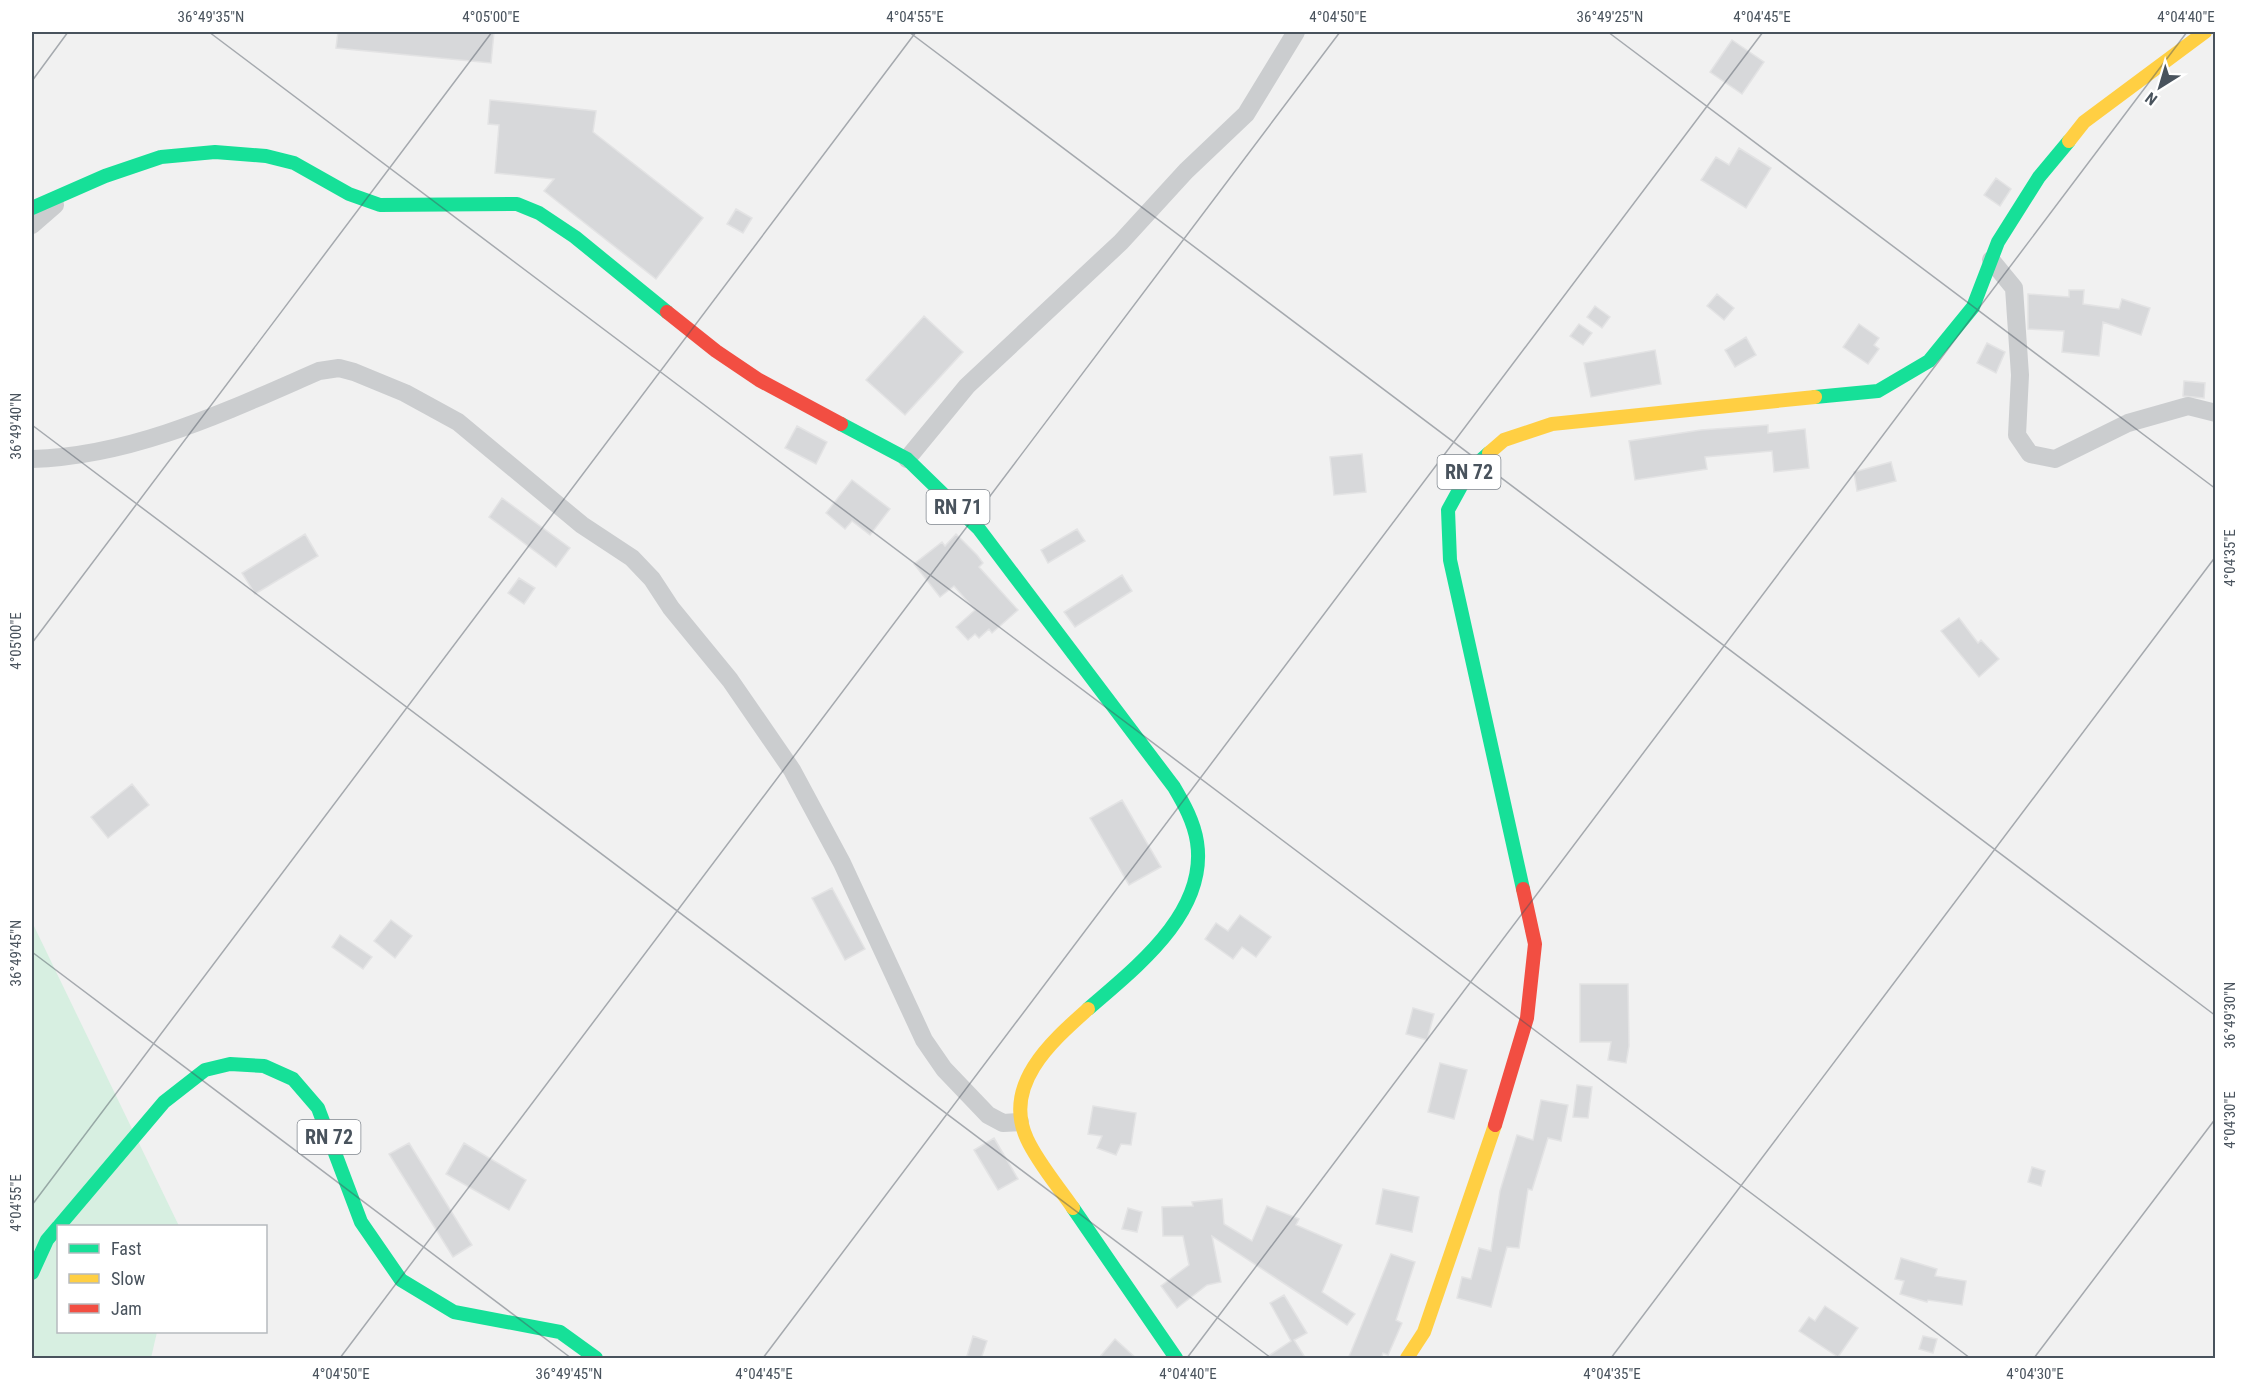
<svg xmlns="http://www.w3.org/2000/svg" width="2247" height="1390" viewBox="0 0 2247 1390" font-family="'Roboto Condensed',sans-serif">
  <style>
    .green { fill: #d7efe1 }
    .building { fill: #d7d8da; stroke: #e3e3e4; stroke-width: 1.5 }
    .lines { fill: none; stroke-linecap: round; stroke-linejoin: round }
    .street { stroke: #cbcdcf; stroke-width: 18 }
    .fast { stroke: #16e098; stroke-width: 14 }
    .slow { stroke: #ffcf43; stroke-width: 14 }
    .jam { stroke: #f24e42; stroke-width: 14 }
    .ticks { fill: none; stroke: #49535d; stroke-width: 1.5; stroke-opacity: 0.45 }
    .labels { text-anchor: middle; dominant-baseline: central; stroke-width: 4.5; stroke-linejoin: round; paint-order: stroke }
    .shield { fill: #fff; stroke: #80878e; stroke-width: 1.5 }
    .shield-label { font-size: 20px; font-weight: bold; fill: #49535d }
    .neatline { fill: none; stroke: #49535d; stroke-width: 2 }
    .ticks-label { font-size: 15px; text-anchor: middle; fill: #49535d }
  </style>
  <rect width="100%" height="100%" fill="#f1f1f1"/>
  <path class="green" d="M32,922L179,1226H58V1332H157L151,1358H32Z"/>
  <path class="building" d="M338,32H494L491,63L336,48Z
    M1732,40L1764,62L1742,94L1710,72Z
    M490,100L596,111L593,132L703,218L656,279L544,191L554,179L495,173L499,125L488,124Z
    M1739,148L1771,168L1746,208L1701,180L1716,157L1729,165Z
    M1996,178L2011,189L2000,206L1984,195Z
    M736,209L752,218L743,233L727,224Z
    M2069,290H2084L2083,304L2119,309L2122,299L2150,308L2141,335L2103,322L2099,356L2062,352L2064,331L2028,329V294L2069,297Z
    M1717,294L1734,308L1724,320L1707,306Z
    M1595,306L1610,317L1602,328L1587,317Z
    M924,316L963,352L905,415L866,380Z
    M1579,324L1592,333L1583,345L1570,336Z
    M1859,324L1879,338L1874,345L1879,349L1868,364L1843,347Z
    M1746,337L1756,355L1735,367L1725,350Z
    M1987,343L2005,352L1996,373L1977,363Z
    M1655,350L1661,384L1591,397L1584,363Z
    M2184,381L2205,383L2204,398L2183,396Z
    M1768,425V433L1805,429L1809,468L1774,472L1772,451L1705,457L1707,469L1635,480L1629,441L1701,430Z
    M797,426L827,442L816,464L785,448Z
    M1362,454L1366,492L1334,495L1330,457Z
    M1891,462L1896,481L1857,491L1854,472Z
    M852,480L890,509L870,535L852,521L845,529L826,513Z
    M502,498L570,548L556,567L489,517Z
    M1077,529L1085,541L1048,563L1041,550Z
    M305,534L318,556L255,594L242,573Z
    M956,534L977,555L983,563L979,567L1018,610L992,633L989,629L979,638L975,634L968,640L956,627L975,610L954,586L940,597L914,564L942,542L945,546Z
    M1122,575L1132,591L1075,627L1064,612Z
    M519,578L535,588L524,604L508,593Z
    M1959,618L1978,643L1981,640L1999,659L1979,677L1941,631Z
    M132,784L149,805L108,838L91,817Z
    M1122,800L1161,867L1129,885L1090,818Z
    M832,888L865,949L845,960L812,898Z
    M1240,915L1271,937L1256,957L1242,947L1233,959L1205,939L1216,923L1228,931Z
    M391,920L412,936L395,958L374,941Z
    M340,935L372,957L363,969L332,947Z
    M1580,984H1628L1629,1046L1626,1063L1608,1060L1611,1042H1580Z
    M1413,1008L1434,1014L1427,1040L1406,1034Z
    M1440,1063L1467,1070L1454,1119L1428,1112Z
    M1577,1085L1592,1087L1588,1118L1573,1117Z
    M1541,1100L1568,1105L1561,1141L1548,1138L1532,1190L1528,1189L1519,1248L1507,1247L1491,1307L1457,1298L1462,1277L1471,1279L1479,1248L1491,1251L1500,1191L1517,1135L1533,1140Z
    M1093,1106L1136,1113L1131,1145L1121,1144L1116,1155L1097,1148L1102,1136L1088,1134Z
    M994,1138L1018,1179L998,1190L974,1150Z
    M409,1143L472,1245L453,1257L389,1154Z
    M464,1143L526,1180L509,1210L446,1174Z
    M2032,1167L2045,1171L2041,1186L2028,1182Z
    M1383,1189L1419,1197L1412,1232L1376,1224Z
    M1222,1199L1224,1224L1252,1241L1267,1206L1299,1219L1296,1225L1342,1245L1322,1292L1355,1314L1347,1325L1212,1236L1221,1282L1207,1285L1177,1308L1161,1286L1189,1265L1183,1236H1163L1162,1207L1193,1206L1192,1202Z
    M1128,1208L1142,1212L1137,1232L1122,1229Z
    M1391,1254L1415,1262L1396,1320L1402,1323L1388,1355L1383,1353L1381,1359H1348Z
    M1901,1258L1937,1269L1935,1276L1966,1281L1962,1305L1928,1300L1927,1302L1900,1294L1904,1281L1895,1279Z
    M1284,1295L1307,1333L1294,1340L1306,1359H1264L1291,1341L1270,1303Z
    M1825,1306L1858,1328L1838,1357L1799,1331L1809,1317L1815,1321Z
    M973,1336L987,1341L981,1359L967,1356Z
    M1923,1336L1937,1339L1933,1353L1919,1349Z
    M1115,1339L1137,1359H1098Z"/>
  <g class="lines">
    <path class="street" d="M32,225L55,205
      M1991,260L2014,288L2020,375L2017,435L2030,454L2055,459L2128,423L2188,406L2216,413
      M32,459C134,456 227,411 319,371L339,368L354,372L405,393L458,422L582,525L632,558L652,579L671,608L730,680L792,770L842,863L924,1040L944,1069L988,1115L1003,1123L1020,1122
      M907,459L967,386L1121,242L1186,171L1246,114L1296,32"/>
    <path class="fast" d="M32,208L105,176L161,157L215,152L266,156L294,163L349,194L380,205L517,204L539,213L575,237L667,312
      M1815,397L1878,391L1929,361L1973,307L1998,242L2039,177L2069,141
      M841,424L907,459L979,529L1174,787C1184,804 1194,822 1197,842C1208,913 1135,968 1088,1009
      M1489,453L1470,470L1448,510L1450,560L1523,889
      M1073,1208L1176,1358
      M59,1226L164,1102L205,1070L230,1064L264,1066L293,1079L318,1108L361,1222L401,1280L454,1312L560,1332L596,1358
      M32,1273L47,1240L58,1227"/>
    <path class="slow" d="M2069,141L2084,122L2205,32
      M1489,453L1504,440L1552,424L1815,397
      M1073,1208C1058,1186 1038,1163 1027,1139C1002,1085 1051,1042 1088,1009
      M1407,1358L1424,1332L1495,1125"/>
    <path class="jam" d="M667,312L716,351L759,380L841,424
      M1495,1125L1527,1018L1535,944L1523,889"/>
  </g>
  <path class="ticks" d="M209,32L1970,1358M909,32L2216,1016M1608,32L2216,489M32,81L68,32M32,425L1271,1358M32,643L492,32M32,952L571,1358M32,1205L916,32M340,1358L1340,32M763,1358L1763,32M1187,1358L2187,32M1611,1358L2216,556M2034,1358L2216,1118"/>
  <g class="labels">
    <g class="shield">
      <rect x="1437.5" y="455" width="63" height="34" rx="4.5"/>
      <rect x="926.5" y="490" width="63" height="34" rx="4.5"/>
      <rect x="297.5" y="1120" width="63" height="34" rx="4.5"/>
    </g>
    <g class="shield-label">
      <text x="1469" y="472">RN 72</text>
      <text x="958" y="507">RN 71</text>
      <text x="329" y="1137">RN 72</text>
    </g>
  </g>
  <rect width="2247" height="1390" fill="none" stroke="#ffffff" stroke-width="66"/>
  <rect x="57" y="1225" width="210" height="108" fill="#ffffff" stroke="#b6babe" stroke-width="1.5"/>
  <rect x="69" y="1244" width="30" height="9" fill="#16e098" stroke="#b6babe" stroke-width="1.5"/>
  <text x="111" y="1255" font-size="18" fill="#49535d">Fast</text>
  <rect x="69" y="1274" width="30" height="9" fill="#ffcf43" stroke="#b6babe" stroke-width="1.5"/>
  <text x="111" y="1285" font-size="18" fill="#49535d">Slow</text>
  <rect x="69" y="1304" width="30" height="9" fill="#f24e42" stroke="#b6babe" stroke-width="1.5"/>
  <text x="111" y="1315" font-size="18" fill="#49535d">Jam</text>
  <g transform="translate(2160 87) rotate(217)" stroke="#ffffff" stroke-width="4.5" paint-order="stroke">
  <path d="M0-4.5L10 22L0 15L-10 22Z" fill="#49535d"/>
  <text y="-9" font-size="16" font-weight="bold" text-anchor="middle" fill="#49535d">N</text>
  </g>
  <rect x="33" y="33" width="2181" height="1324" class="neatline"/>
  <g class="ticks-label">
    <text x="211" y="22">36°49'35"N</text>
    <text x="491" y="22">4°05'00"E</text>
    <text x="915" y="22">4°04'55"E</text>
    <text x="1338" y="22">4°04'50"E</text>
    <text x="1610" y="22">36°49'25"N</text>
    <text x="1762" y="22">4°04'45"E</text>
    <text x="2186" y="22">4°04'40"E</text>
    <text transform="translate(16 426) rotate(-90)" y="5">36°49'40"N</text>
    <text transform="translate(2230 558) rotate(-90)" y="5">4°04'35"E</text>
    <text transform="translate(16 641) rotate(-90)" y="5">4°05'00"E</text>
    <text transform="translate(16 953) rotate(-90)" y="5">36°49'45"N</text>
    <text transform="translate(2230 1015) rotate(-90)" y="5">36°49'30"N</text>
    <text transform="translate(2230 1120) rotate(-90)" y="5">4°04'30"E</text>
    <text transform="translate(16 1203) rotate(-90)" y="5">4°04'55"E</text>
    <text x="341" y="1379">4°04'50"E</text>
    <text x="569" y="1379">36°49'45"N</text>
    <text x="764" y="1379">4°04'45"E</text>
    <text x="1188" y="1379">4°04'40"E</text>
    <text x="1612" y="1379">4°04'35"E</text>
    <text x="2035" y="1379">4°04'30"E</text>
  </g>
</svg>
